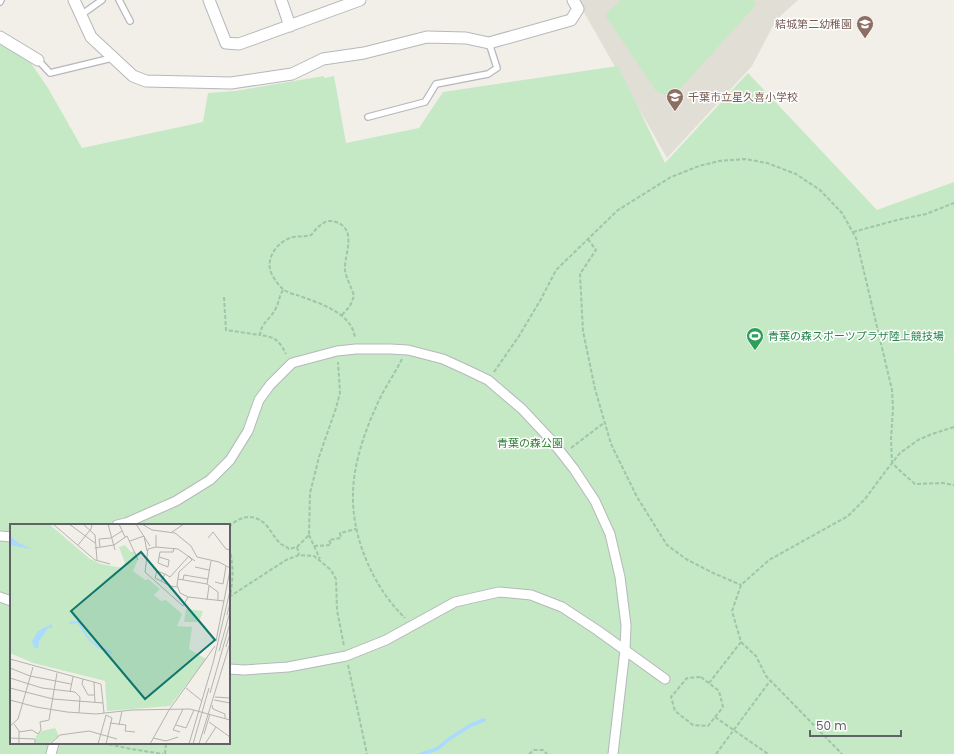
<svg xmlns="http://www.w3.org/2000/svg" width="954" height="754" viewBox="0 0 954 754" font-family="Poppins,'Noto Sans JP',sans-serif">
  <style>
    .education { fill: #e1ded6 }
    .green { fill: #c5e8c5; fill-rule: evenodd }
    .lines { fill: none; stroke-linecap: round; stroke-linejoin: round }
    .stream { stroke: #aadaff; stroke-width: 3.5 }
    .service-casing { stroke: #b5b8bc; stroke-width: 8 }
    .pedestrian-casing { stroke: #b5b8bc; stroke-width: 11 }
    .minor-casing { stroke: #b5b8bc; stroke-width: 13 }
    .path { stroke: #9cc7a9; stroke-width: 2; stroke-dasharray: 4 2; stroke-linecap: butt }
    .service { stroke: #fff; stroke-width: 5.5 }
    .pedestrian { stroke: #fff; stroke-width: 9 }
    .minor { stroke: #fff; stroke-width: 11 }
    .labels { text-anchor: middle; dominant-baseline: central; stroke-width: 3; stroke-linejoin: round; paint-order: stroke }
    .education-label { font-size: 11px; fill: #785e54; stroke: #fff; text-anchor: end }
    .leisure-label { font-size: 11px; fill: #27864d; stroke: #fff; text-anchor: start }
    .park-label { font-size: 11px; fill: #348238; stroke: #fff }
    .inset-river { fill: none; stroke: #aadaff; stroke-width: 2 }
    .inset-road { fill: none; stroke: #b3b3b1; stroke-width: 1 }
    .view { fill: #0f766e; fill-opacity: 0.15; stroke: #0f766e; stroke-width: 2 }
    .inset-edge { fill: none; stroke: #5f6368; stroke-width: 2 }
  </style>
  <rect width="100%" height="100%" fill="#f1efe8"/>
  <path class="education" d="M577,0H798L776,20L752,66L667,158Z"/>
  <path class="green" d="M621,0H753L756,5L672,98L656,91L605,15Z
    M0,44L26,56L48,88L82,148L203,122L208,93L235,91L324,76V78L334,76L346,143L419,128L443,92L618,66L665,163L748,73L877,210L954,182V754H0ZM11,525H229V743H11Z"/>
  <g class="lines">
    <path class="stream" d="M421,754L437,749L449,739L471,725L484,720"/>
    <defs>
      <path id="service" d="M119,0L130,21
        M0,2L1,0
        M81,15L102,0
        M38,60L50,73L112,58
        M368,117L425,102L436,84L488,74L497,68L489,43"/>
      <path id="pedestrian" d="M117,525L126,523L176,501L210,480L230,460L248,431L259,400L270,385L292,363L337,351L356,349H390L408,350L443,359L467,370L488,380L522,409L552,441L574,469L595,501L610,534L620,577L626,625L625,650L613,754
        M0,536L11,537
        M0,597L11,601
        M229,669L244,670L288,667L346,656L386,640L455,602L499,592L531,595L562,607L597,630L665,679
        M51,754L54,743"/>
      <path id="minor" d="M74,0L91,37L133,76L146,81L231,83L292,74L323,59L364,53L427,37L466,38L489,43L571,20L578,9L573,0
        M209,0L226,43L239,44L360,0
        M281,0L290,26
        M0,37L38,60"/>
    </defs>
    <use href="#service" class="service-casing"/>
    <use href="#pedestrian" class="pedestrian-casing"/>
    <use href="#minor" class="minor-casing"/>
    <path class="path" d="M853,232L897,220L926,214L954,203
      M588,239L596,250L580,274L583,331L595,389L611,444L637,497L667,545L686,559L711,572L741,585
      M283,290C279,296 279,302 276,308C271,319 261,322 260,335C275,337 279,340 286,354
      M224,297L226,330L260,335
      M342,315L350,306L354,296C352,288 346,278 345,270C344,254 358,230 336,222C324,218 318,227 311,235C305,237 299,236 293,237C280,240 267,255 270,269C271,275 278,285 283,289C286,292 293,294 297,295C318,303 352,312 355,338
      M402,359C394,375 383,390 376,407C364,433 353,466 353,495C352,539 374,588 405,618
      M494,372L519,336L541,299L556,270L618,210L671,177L699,166L719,161L745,159L767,163L796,174L820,190L842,213L856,238L892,390L893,409L891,439L892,462L897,468L915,484L943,483L954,485
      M571,448L605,422
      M229,527C240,515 256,513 267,526C272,532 275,539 281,544C284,546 287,547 289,549L297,547L309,535L310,493L319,457L336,408L340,393L338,362
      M309,535L320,559
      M314,546L331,545L329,540L341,538L340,533L356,529
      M297,547L299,555
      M229,548C234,565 233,579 230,597
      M229,597L286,560L299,555L314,556L331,570L336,579L337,610L344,646
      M741,642L756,656L766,676L842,754
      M348,665L367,754
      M701,677L719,691L723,707L708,726L693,725L675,711L671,697L687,678Z
      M709,683L741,642L732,611L741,585L769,560L848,516L865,499L885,472L900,453L918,440L932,434L954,427
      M715,717L768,754
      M103,743L131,749L163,754
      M165,754L166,743
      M529,754L534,750H543L547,754
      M716,754L770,681"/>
    <use href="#service" class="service"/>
    <use href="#pedestrian" class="pedestrian"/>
    <use href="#minor" class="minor"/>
  </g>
  <defs>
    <symbol id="school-pin" viewBox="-11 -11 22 30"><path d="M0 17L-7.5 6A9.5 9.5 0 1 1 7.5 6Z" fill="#8d6e63" stroke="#fff"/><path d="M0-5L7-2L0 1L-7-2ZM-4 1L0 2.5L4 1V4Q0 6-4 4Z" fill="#fff"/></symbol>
    <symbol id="stadium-pin" viewBox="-11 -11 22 30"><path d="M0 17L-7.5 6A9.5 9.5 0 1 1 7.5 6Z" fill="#2e9e5b" stroke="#fff"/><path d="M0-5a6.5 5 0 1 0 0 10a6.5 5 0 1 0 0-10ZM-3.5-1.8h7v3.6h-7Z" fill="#fff"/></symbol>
  </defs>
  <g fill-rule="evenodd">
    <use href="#school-pin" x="855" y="14" width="20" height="27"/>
    <use href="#school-pin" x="665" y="87" width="20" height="27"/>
    <use href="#stadium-pin" x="745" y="326" width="20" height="27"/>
  </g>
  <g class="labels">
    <g class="education-label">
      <text x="852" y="24">結城第二幼稚園</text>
      <text x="688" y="97" text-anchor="start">千葉市立星久喜小学校</text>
    </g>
    <g class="leisure-label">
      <text x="768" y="336">青葉の森スポーツプラザ陸上競技場</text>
    </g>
    <g class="park-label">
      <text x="530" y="443">青葉の森公園</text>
    </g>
  </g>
  <g transform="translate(10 524)">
    <rect width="220" height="220" fill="#f1efe8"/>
    <path d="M0,0H39L80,35L91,40L112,44L115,39L109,23L115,21L121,28L125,27L128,35L123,47L135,56L138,55L150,65L144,71L151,77L156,76L172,90L167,102L182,103L179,125L196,135L160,182L97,187L95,157L23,139L0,129ZM176,85L193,87L189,98H174ZM45,204L49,212L38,220H25L26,212L32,207Z" fill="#c5e8c5"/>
    <path d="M0,12L9,19L22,25L0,21ZM42,100V104H38L29,117L28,125L24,123L22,117L28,107Z" fill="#aadaff"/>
    <path class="inset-river" d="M59,99L68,98L79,115L88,123L102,129"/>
    <path class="inset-road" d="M43,0L85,36L100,40M59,0L85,19M73,0L85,11L87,36M98,0L105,26M109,0L115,13M126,0L140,22M132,0L142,6L165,9L181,22L187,33L209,38L220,44M162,8L174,0M146,11V23L138,25L135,48L173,82L178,73M198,14L203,8L216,25L220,26M120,17L134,12L137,27M68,21L81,5L82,0M90,23L89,15L101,14L112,7M146,23L168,25L185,37M85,24L104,21L117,12L128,36M149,33L159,36L158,43L148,39L149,33L150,28H163L164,24M185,43L199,46M155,50L160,53L179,32L182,36L169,48L167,61L170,69L178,73L214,77M168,55L197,60L208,68V77M173,56L174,51L198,55M151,57L155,50L147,47L145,54L151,57L160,62L167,63M205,58L213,60L216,42M197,60L201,37M197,76L199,62M217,91L220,79M206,117L220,46M216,123L220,110M209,127L220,88M0,135L91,160L94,189M0,144L20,152L61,160M0,154L32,164L65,168L70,173L69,189M73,155L72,160L78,171H84M84,158L85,179M0,164L43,175L93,179M176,164L192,177M60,168L63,153M200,169L220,99M205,173L220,174M0,176L26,183L57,188L86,190L122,186L180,185L220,196M204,176L220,179M202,181L203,185L215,190V194M199,198L220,213M100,199L116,201L115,207L125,208M4,200L9,207V220M109,201L112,187M166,201L176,204L184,186M0,202L8,195L23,143M9,208L22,206L28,210L31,206L30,198L39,196L47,149M170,208L163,206L173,185M194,210L200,190M0,214L25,215V220M143,214L156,217L168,213M40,220L50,211L79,207L107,215M88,220L96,191M96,220L102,194L96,191M140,220L159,186L205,122M179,220L203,139L220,67M183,220L199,164M189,220L220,119M195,220L206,203"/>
    <path class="view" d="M131,28L205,116L135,175L61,87Z"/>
    <rect width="220" height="220" class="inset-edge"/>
  </g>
  <path d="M810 730v6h91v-6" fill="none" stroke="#5f6368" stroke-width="2"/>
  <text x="816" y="730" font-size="12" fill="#5f6368" stroke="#ffffff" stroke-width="3" paint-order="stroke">50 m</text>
</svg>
